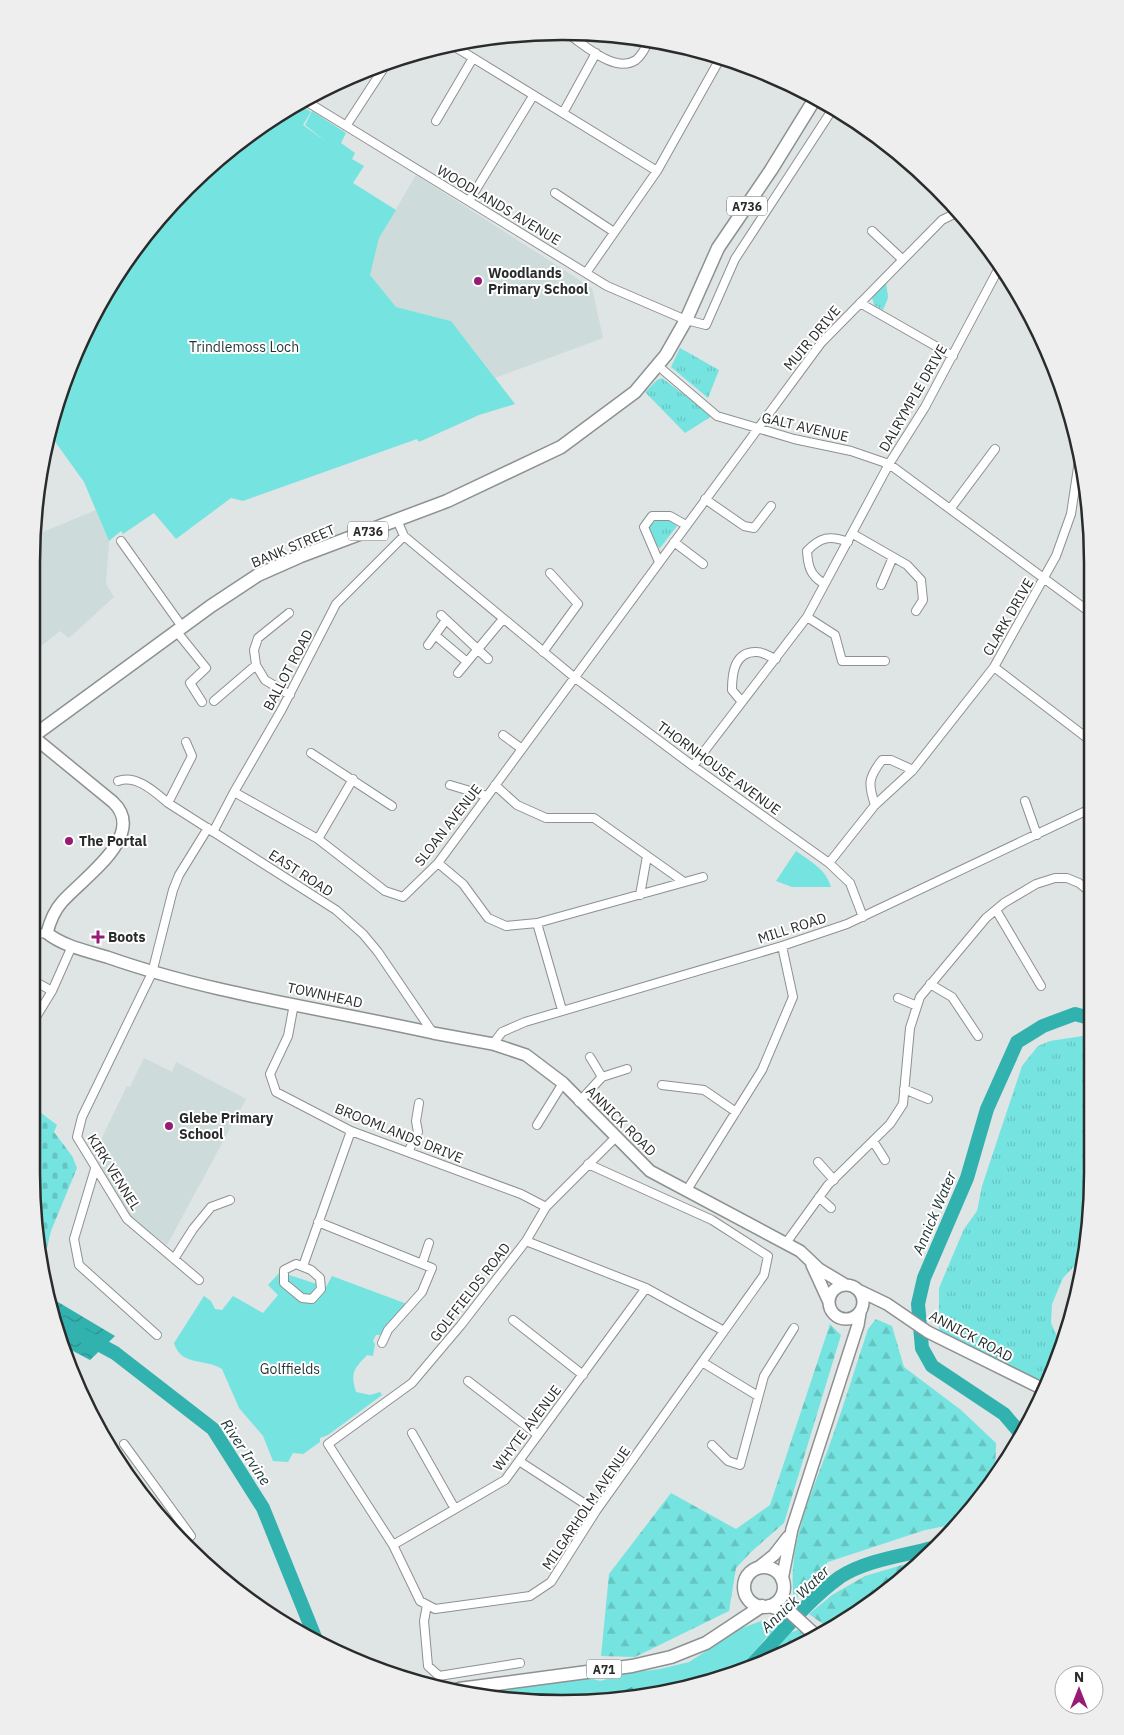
<svg xmlns="http://www.w3.org/2000/svg" width="1124" height="1735" viewBox="0 0 1124 1735" font-family="'IBM Plex Sans',sans-serif">
  <style>
    .built { fill: #cddbda }
    .grass { fill: url(#grass-tufts) }
    .forest { fill: url(#forest-firs) }
    .cemetery { fill: url(#cemetery-stones) }
    .park { fill: #75e4e0 }
    .water { fill: url(#water-waves) }
    .lines { fill: none; stroke-linecap: round; stroke-linejoin: round }
    .river { stroke: #32b2af; stroke-width: 14 }
    .minor-casing { stroke: #8d9191; stroke-width: 10 }
    .secondary-casing { stroke: #8d9191; stroke-width: 14 }
    .primary-casing { stroke: #8d9191; stroke-width: 15 }
    .minor { stroke: #fff; stroke-width: 8 }
    .secondary { stroke: #fff; stroke-width: 11 }
    .primary { stroke: #fff; stroke-width: 12 }
    .poi-dot { fill: #971a74; stroke: #fff; stroke-width: 2 }
    .labels { text-anchor: middle; dominant-baseline: central; stroke-width: 4; stroke-linejoin: round; paint-order: stroke }
    .shield { fill: #fff; stroke: #6a6b6b; stroke-width: 1 }
    .shield-label { font-size: 12px; font-weight: bold; fill: #2a2b2b }
    .street-label { font-size: 14px; fill: #2a2b2b; stroke: #fff }
    .poi-label { font-size: 14px; font-weight: bold; fill: #2a2b2b; stroke: #fff; text-anchor: start }
    .park-label { font-size: 14px; fill: #1f3434; stroke: #fff }
    .water-label { font-size: 15px; font-style: italic; fill: #1a302f; stroke: #fff }
    .rim { fill: none; stroke: #2a2b2b; stroke-width: 2.5 }
  </style>
  <defs>
    <pattern id="grass-tufts" width="24" height="20" patternUnits="userSpaceOnUse" patternTransform="scale(1.25)"><rect width="24" height="20" fill="#75e4e0"/><path d="M3 7l-1-3M5 7V3M7 7l1-3M15 17l-1-3M17 17v-4M19 17l1-3" fill="none" stroke="#65c4c0"/></pattern>
    <pattern id="forest-firs" width="22" height="20" patternUnits="userSpaceOnUse" patternTransform="scale(1.25)"><rect width="22" height="20" fill="#75e4e0"/><path d="M5 1l3.5 6h-7zM16 11l3.5 6h-7z" fill="#65c4c0"/></pattern>
    <pattern id="cemetery-stones" width="16" height="16" patternUnits="userSpaceOnUse" patternTransform="scale(1.25)"><rect width="16" height="16" fill="#75e4e0"/><path d="M2 7V4a2 2 0 0 1 4 0v3zM10 15v-3a2 2 0 0 1 4 0v3z" fill="#65c4c0"/></pattern>
    <pattern id="water-waves" width="16" height="10" patternUnits="userSpaceOnUse" patternTransform="scale(1.25)"><rect width="16" height="10" fill="#32b2af"/><path d="M0 5q4-4 8 0t8 0" fill="none" stroke="#2b918f"/></pattern>
  </defs>
  <rect width="100%" height="100%" fill="#dfe4e4"/>
  <path class="built" d="M416,175L592,288L603,338L495,378L451,321L396,307L369,275L379,238Z
    M96,510L109,541L106,584L114,597L69,638L60,631L36,650V535Z
    M144,1058L172,1072L176,1062L246,1099L167,1245L129,1216L94,1154L127,1086L130,1087Z"/>
  <path class="grass" d="M886,282L888,298L883,310L874,305L872,297Z
    M680,348L719,370L708,398L671,367Z
    M662,378L712,416L685,433L645,392L657,380Z
    M657,519L670,521L677,526L660,548L654,544L648,528Z
    M1089,1035L1088,1242L1085,1255L1063,1278L1052,1304L1051,1323L1061,1345L1052,1376L1047,1386L942,1333L939,1329V1288L964,1229L977,1211L982,1186L1022,1066L1038,1046L1050,1041Z"/>
  <path class="forest" d="M876,1319L892,1326L904,1367L961,1410L996,1443L995,1478L961,1523L925,1530L828,1562L794,1601C786,1544 813,1491 832,1438C845,1402 856,1365 868,1329Z
    M830,1324L841,1335L784,1523L751,1552L736,1568L729,1611L635,1657L601,1656L609,1574L671,1493L736,1529L770,1505Z
    M919,1560L857,1614L830,1629L809,1614L832,1595L865,1576Z
    M800,1629L814,1637L765,1663L747,1670L779,1637Z"/>
  <path class="cemetery" d="M36,1109L57,1125L54,1132L72,1156L77,1168L51,1231L47,1248L36,1239Z"/>
  <path class="park" d="M299,104L311,112L303,125L327,142L305,125L312,111L346,133L341,143L355,153L352,159L364,166L353,183L396,210L379,238L370,275L396,307L451,321L515,404L479,415L419,442L417,439L243,501L231,498L176,539L154,513L123,534L121,531L109,541L84,482L51,436L72,359L103,296L163,212L239,141Z
    M796,851C811,862 826,869 831,887H792L776,881Z
    M280,1272L326,1287L332,1276L407,1304L380,1335H376L373,1341L375,1344L373,1356L367,1355C354,1369 350,1372 356,1392L370,1395L380,1392L382,1395L328,1435L320,1438V1442L303,1454L293,1453L288,1462L273,1461L263,1436L239,1408L222,1369C206,1358 181,1367 174,1343L204,1296L211,1301L215,1309L222,1310L233,1296L263,1313L278,1295L268,1285Z
    M764,1620L782,1623L765,1639L737,1673L700,1686L631,1699L528,1703L475,1692L591,1678C600,1682 604,1682 612,1675L660,1669L689,1662L742,1628Z"/>
  <path class="water" d="M49,1300L58,1302L115,1336L90,1360L60,1344Z
    M632,1687L639,1698L619,1700L625,1690Z"/>
  <g class="lines">
    <path class="river" d="M54,1320L115,1353L213,1429L263,1508L317,1642
      M1021,1434L1004,1414L932,1366L922,1348L918,1304L924,1278L967,1178L987,1109L1017,1042L1043,1026L1075,1014L1089,1018
      M747,1670C777,1639 805,1602 840,1577C866,1560 902,1556 932,1548"/>
    <defs>
      <path id="minor" d="M568,34C585,45 615,74 636,60C642,55 646,47 649,40
        M452,45L657,171
        M304,100L607,286L686,320L706,325L735,259L834,107
        M563,113L596,53
        M436,121L473,58
        M346,126L387,63
        M555,193L614,232
        M469,201L533,96
        M872,231L902,259
        M586,273L657,171L721,57
        M860,303L953,356
        M657,365L717,416L794,439L851,451L889,464L1091,613
        M705,499L744,526L754,528L771,506
        M951,508L995,449
        M397,520L404,536L574,677L693,766L829,863L850,883L863,917
        M853,534L907,565L921,580L923,600L916,611
        M121,541L183,628
        M674,542L703,564
        M659,562L644,527L652,516H670L686,525
        M823,583C810,575 808,566 807,551C820,537 830,535 848,542
        M881,585L893,557
        M289,613L258,638L254,650L256,665L265,680L290,695
        M441,615L488,659
        M807,617L835,635L842,661H885
        M177,632L206,668L190,683L202,702
        M435,635L467,662
        M428,645L446,620
        M543,652L578,604L550,573
        M994,667L1091,741
        M458,673L503,619
        M214,701L256,665
        M742,702L732,690C732,674 734,651 757,652C763,652 770,657 776,659
        M503,735L522,749
        M311,753L392,806
        M693,766L807,617L889,464L925,407L1000,266
        M118,781C136,774 155,792 168,803L336,910L363,934L378,952L433,1033
        M450,785L487,796
        M495,785L517,805L546,818H594L684,882
        M234,792L318,839L385,891L403,897L438,863L821,343L942,220L958,212
        M1025,801L1037,835
        M168,803L192,756L186,742
        M875,805C868,784 868,778 882,760H891L913,770
        M213,832L234,792L282,709L336,604L404,536
        M318,839L353,779
        M438,863L463,884L488,918L506,926L537,923L703,877
        M829,863L875,805L913,770L994,667L1056,556L1071,514L1080,454
        M640,895L647,856
        M996,910L1041,986
        M537,923L562,1010
        M36,934L47,933
        M36,982L52,991
        M930,984L952,997L978,1036
        M898,998L917,1006
        M294,1004L288,1036L270,1074L276,1092L351,1131L521,1194L546,1207
        M36,1017L52,991L72,946
        M493,1044L502,1032L525,1022L782,946L847,924L1090,809
        M590,1057L602,1077
        M662,1085L704,1090L736,1112
        M904,1089L928,1099
        M579,1102L602,1077L627,1069
        M537,1125L563,1083
        M873,1141L885,1160
        M408,1152L418,1132L416,1121L419,1103
        M818,1162L834,1180
        M588,1164L712,1220L768,1256L764,1275L596,1511L551,1582L530,1596L435,1609L420,1601L393,1545L328,1444L412,1383L461,1325L526,1241L546,1207L615,1138
        M95,1169L74,1239L79,1265L157,1335
        M687,1190L762,1070L793,997L782,946
        M819,1197L831,1208
        M318,1222L432,1268L422,1292L388,1330L382,1343
        M526,1241L646,1288L724,1331
        M786,1243L828,1185L890,1124L903,1104L910,1028L920,997L986,918L1004,903L1036,884L1055,878H1067L1079,883L1090,892
        M174,1259L193,1229L211,1207L230,1200
        M296,1264L311,1270L320,1278L321,1289L312,1299L302,1298L284,1283V1270Z
        M422,1264L429,1243
        M303,1266L351,1131
        M199,1280L127,1219L77,1137L82,1117L152,973L173,890L179,875L208,828
        M513,1320L583,1375
        M702,1362L758,1396
        M468,1381L538,1435
        M412,1433L455,1509
        M124,1444L191,1536L182,1542
        M712,1445L728,1461L740,1465L764,1376L794,1328
        M519,1461L596,1511
        M393,1545L505,1480L646,1288
        M427,1605L424,1621L428,1666L439,1676L520,1663"/>
      <path id="secondary" d="M36,739L113,802C148,835 83,878 62,902C54,911 50,921 47,933C63,946 87,951 107,957C212,994 325,1009 433,1033L493,1044L526,1055L563,1083L650,1171L800,1251L819,1269L844,1284
        M812,1265L829,1302
        M829 1302a17 17 0 1 1 34 0a17 17 0 1 1-34 0Z
        M860,1291L887,1304L928,1332L1045,1390
        M759,1567L774,1555L788,1537
        M782,1580L792,1529L858,1325L860,1313"/>
      <path id="primary" d="M36,734L211,606L258,575L301,556L447,501L561,447L635,392L666,355L686,320L718,248L771,170L816,97
        M744 1587a20 20 0 1 1 40 0a20 20 0 1 1-40 0Z
        M769,1606L790,1612L816,1636
        M459,1689L632,1666L671,1657L706,1643L762,1606"/>
    </defs>
    <use href="#minor" class="minor-casing"/>
    <use href="#secondary" class="secondary-casing"/>
    <use href="#primary" class="primary-casing"/>
    <use href="#minor" class="minor"/>
    <use href="#secondary" class="secondary"/>
    <use href="#primary" class="primary"/>
  </g>
  <g class="poi-dot">
    <circle cx="478" cy="281" r="5"/>
    <circle cx="69" cy="841" r="5"/>
    <path d="M95.5 929.5h5v5h5v5h-5v5h-5v-5h-5v-5h5z"/>
    <circle cx="169" cy="1126" r="5"/>
  </g>
  <g class="labels">
    <g class="shield">
      <rect x="727" y="196.5" width="40" height="19" rx="4"/>
      <rect x="348" y="521.5" width="40" height="19" rx="4"/>
      <rect x="586.5" y="1659.5" width="35" height="19" rx="4"/>
    </g>
    <g class="shield-label">
      <text x="747" y="206">A736</text>
      <text x="368" y="531">A736</text>
      <text x="604" y="1669">A71</text>
    </g>
    <g class="street-label">
      <text transform="translate(499 205) rotate(31)">WOODLANDS AVENUE</text>
      <text transform="translate(812 338) rotate(-50)">MUIR DRIVE</text>
      <text transform="translate(913 398) rotate(-60)">DALRYMPLE DRIVE</text>
      <text transform="translate(805 427) rotate(13)">GALT AVENUE</text>
      <text transform="translate(293 546) rotate(-23)">BANK STREET</text>
      <text transform="translate(1008 617) rotate(-60)">CLARK DRIVE</text>
      <text transform="translate(288 670) rotate(-62)">BALLOT ROAD</text>
      <text transform="translate(719 768) rotate(36)">THORNHOUSE AVENUE</text>
      <text transform="translate(448 825) rotate(-52)">SLOAN AVENUE</text>
      <text transform="translate(301 873) rotate(33)">EAST ROAD</text>
      <text transform="translate(792 928) rotate(-18)">MILL ROAD</text>
      <text transform="translate(325 995) rotate(12)">TOWNHEAD</text>
      <text transform="translate(621 1121) rotate(45)">ANNICK ROAD</text>
      <text transform="translate(399 1133) rotate(22)">BROOMLANDS DRIVE</text>
      <text transform="translate(114 1172) rotate(58)">KIRK VENNEL</text>
      <text transform="translate(470 1292) rotate(-52)">GOLFFIELDS ROAD</text>
      <text transform="translate(971 1336) rotate(28)">ANNICK ROAD</text>
      <text transform="translate(527 1428) rotate(-53)">WHYTE AVENUE</text>
      <text transform="translate(586 1508) rotate(-56)">MILGARHOLM AVENUE</text>
    </g>
    <g class="poi-label">
      <text x="488" y="273">Woodlands<tspan x="488" dy="16">Primary School</tspan></text>
      <text x="79" y="841">The Portal</text>
      <text x="108" y="937">Boots</text>
      <text x="179" y="1118">Glebe Primary<tspan x="179" dy="16">School</tspan></text>
    </g>
    <g class="park-label">
      <text x="244" y="347">Trindlemoss Loch</text>
      <text x="290" y="1369">Golffields</text>
    </g>
    <g class="water-label">
      <text transform="translate(934 1213) rotate(-67)">Annick Water</text>
      <text transform="translate(246 1452) rotate(56)">River Irvine</text>
      <text transform="translate(795 1599) rotate(-44)">Annick Water</text>
    </g>
  </g>
  <path d="M0 0H1124V1735H0ZM562 40H562A522 522 0 0 1 1084 562V1173A522 522 0 0 1 562 1695H562A522 522 0 0 1 40 1173V562A522 522 0 0 1 562 40Z" fill="#eee" fill-rule="evenodd"/>
  <path class="rim" d="M562 40H562A522 522 0 0 1 1084 562V1173A522 522 0 0 1 562 1695H562A522 522 0 0 1 40 1173V562A522 522 0 0 1 562 40Z"/>
  <g transform="translate(1079 1690)"><circle r="24" fill="#ffffff" stroke="#aaaaaa"/>
  <path d="M0-4L9 19L0 12L-9 19Z" fill="#971a74"/>
  <text y="-8" font-size="14" font-weight="bold" text-anchor="middle" fill="#2a2b2b">N</text>
  </g>
</svg>
